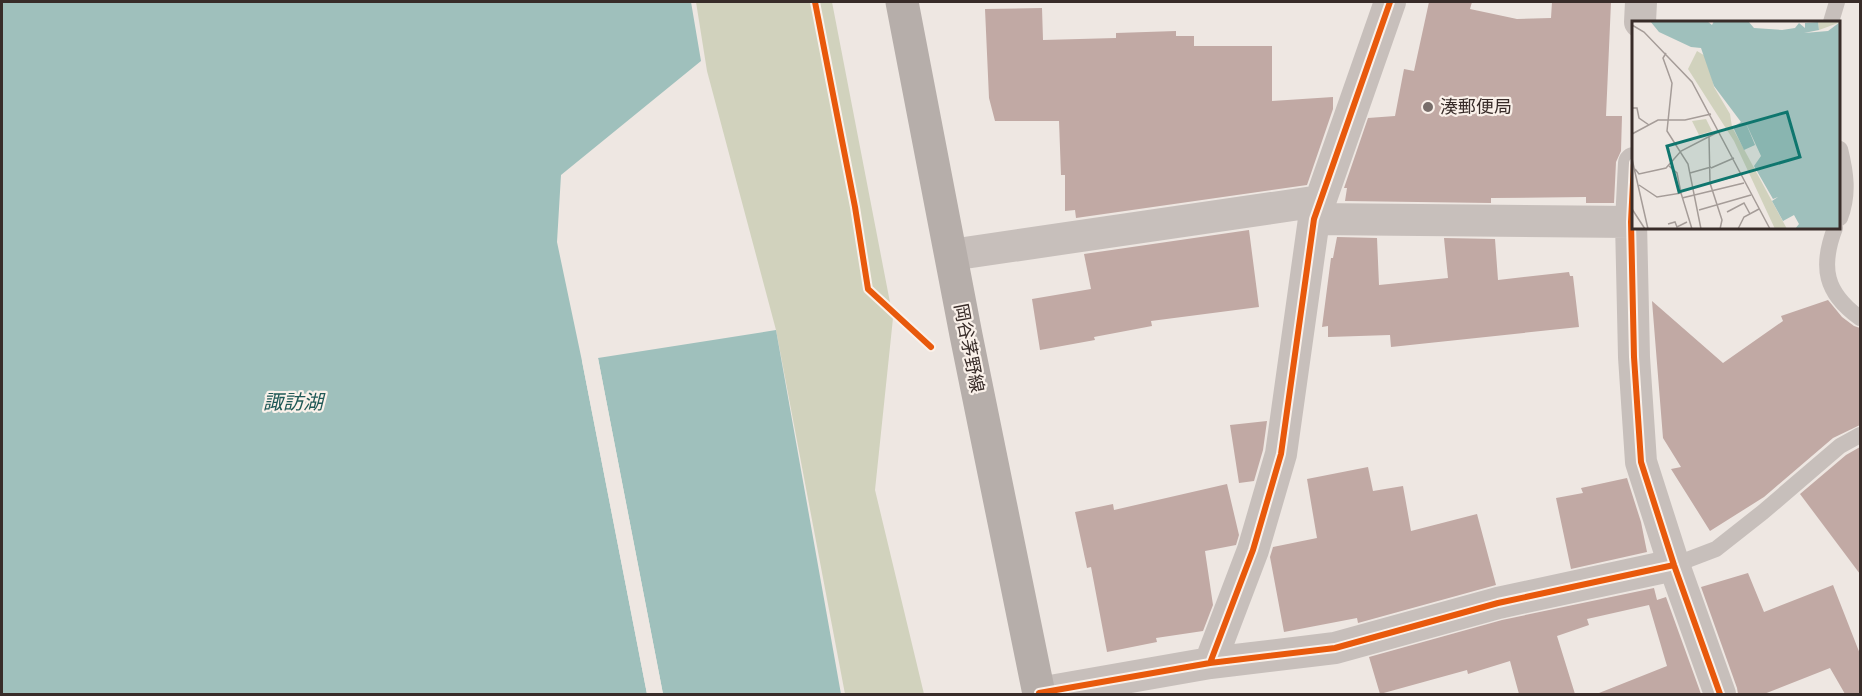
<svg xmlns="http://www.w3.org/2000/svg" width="1862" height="696" viewBox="0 0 1862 696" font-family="Karla,'Noto Sans JP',sans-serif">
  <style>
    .green { fill: #d1d2bd }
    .water { fill: #9fc0bc }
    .pier { fill: #eee7e2 }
    .building { fill: #c1a9a4 }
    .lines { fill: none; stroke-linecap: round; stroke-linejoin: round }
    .service { stroke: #c7bfbb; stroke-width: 16 }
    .minor { stroke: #c7bfbb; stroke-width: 32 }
    .primary { stroke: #b6aeaa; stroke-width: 33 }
    .cycleway-casing { stroke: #faf1ea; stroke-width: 10 }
    .cycleway { stroke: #e8590c; stroke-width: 6 }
    .poi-dot { fill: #786d6a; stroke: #faf1ea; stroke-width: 2 }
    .labels { text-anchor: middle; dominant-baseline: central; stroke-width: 4.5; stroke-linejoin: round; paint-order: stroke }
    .poi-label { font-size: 18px; fill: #382c29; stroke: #faf1ea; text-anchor: start }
    .street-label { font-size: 18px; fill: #382c29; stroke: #faf1ea }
    .water-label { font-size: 20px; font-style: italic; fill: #1f5856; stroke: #faf1ea }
    .inset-road { fill: none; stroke: #a59c98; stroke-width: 1.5 }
    .view { fill: #0f766e; fill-opacity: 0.15; stroke: #0f766e; stroke-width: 3 }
    .inset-edge { fill: none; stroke: #382c29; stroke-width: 3 }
  </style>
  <rect width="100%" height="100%" fill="#eee7e2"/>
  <path class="green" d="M696,2H832L893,318L875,490L924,694H845L776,330L707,71Z"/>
  <path class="water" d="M2,2H691L701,61L561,175L557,242L582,361L647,694H2Z
    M776,330L841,694H663L598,358Z"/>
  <path class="pier" d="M598,358L663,694H660L595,359Z
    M585,360L650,694H647L582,361Z"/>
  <path class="building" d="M1429,2H1472L1470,9L1517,19L1551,18L1552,2H1611L1606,116H1622L1621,151L1616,162L1614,203H1586V197L1491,198V203L1345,201L1347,188H1344L1368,118L1395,116L1404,69L1414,71Z
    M1042,8L1043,40L1116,38V33L1176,31V36H1194V46H1272V101L1333,97V109L1307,185L1076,218L1075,210L1065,211V175H1061L1059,121H995L989,98L985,9Z
    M1249,230L1259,307L1151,321L1152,326L1094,337L1095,340L1040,350L1032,299L1091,289L1084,254Z
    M1337,237L1377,238L1379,285L1448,278L1444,238L1495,239L1498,280L1569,272L1570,276H1573L1579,327L1391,347L1390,335L1328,337V326L1322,327L1331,258H1333Z
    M1828,300L1842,317L1854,326L1860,328V425L1833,438L1764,497L1710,531L1671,469L1681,467L1663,438L1652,301L1723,363L1783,321L1781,316Z
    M1267,421L1263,450L1254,481L1239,483L1230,425Z
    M1860,447V574L1800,494L1846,455Z
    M1368,467L1373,491L1403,486L1411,531L1477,514L1496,585L1358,623L1357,618L1284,632L1270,557L1273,547L1317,538L1307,479Z
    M1627,478L1641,522L1647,552L1571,569L1556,498L1583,493L1581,488Z
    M1227,484L1239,535L1236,545L1205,551L1213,605L1203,631L1156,638L1157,642L1107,652L1091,567L1087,568L1075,512L1113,504L1114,510Z
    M1748,573L1764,612L1833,585L1860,654V694H1845L1830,668L1764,694H1738L1737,688L1701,587Z
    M1654,588L1657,600L1666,597L1701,694H1599V693L1667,666L1649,605L1587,619L1589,625L1557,636L1575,694H1519L1510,661L1468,674L1467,670L1380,694L1369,657L1502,620Z"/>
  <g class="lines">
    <path class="service" d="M1831,22L1837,2
      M1840,149C1846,173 1849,194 1840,218
      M1835,228C1820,267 1825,293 1860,318
      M1674,565L1716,549L1763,512L1840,446L1860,435"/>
    <path class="minor" d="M1640,22L1641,2
      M1634,163L1631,222L1634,357L1641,462L1674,565L1720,694
      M1314,219L1631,222
      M951,255L1320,201
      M1210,663L1253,550L1281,454L1314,219L1390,2
      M1039,693L1210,663L1335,648L1498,603L1674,565"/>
    <path class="primary" d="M902,2L966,335L1039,694"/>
    <defs>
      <path id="cycleway" d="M815,2L855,207L868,289L931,347
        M1634,163L1631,222L1634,357L1641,462L1674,565L1720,694
        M1210,663L1253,550L1281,454L1314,219L1390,2
        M1039,693L1210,663L1335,648L1498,603L1674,565"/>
    </defs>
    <use href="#cycleway" class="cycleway-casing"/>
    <use href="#cycleway" class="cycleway"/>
  </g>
  <circle class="poi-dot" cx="1428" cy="107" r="6"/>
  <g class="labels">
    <g class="poi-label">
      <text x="1440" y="107">湊郵便局</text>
    </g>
    <g class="street-label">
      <text transform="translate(969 348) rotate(79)">岡谷茅野線</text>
    </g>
    <g class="water-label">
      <text x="293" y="402">諏訪湖</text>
    </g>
  </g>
  <g transform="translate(1632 21)">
    <rect width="208" height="208" fill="#eee7e2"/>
    <path d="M119,0H208L209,1L187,9L186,1ZM65,30L75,36L82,66L98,93L100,106L155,208H143L102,120L56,48ZM74,98L80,110L67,114L60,100Z" fill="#d1d2bd"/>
    <path d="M18,0H75L80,4L82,0H116L122,7L150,9L163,7L167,2L173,7V2L186,1L187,9L172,12L196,10L208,1V208H163L167,203L162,194L151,200L140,180L146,176L141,178L122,145L129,135L113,100L123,124L112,129L101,106L109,101L82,65L69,27L59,26L27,11Z" fill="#9fc0bc"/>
    <path class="inset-road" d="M0,4L12,11L60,61L138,208M34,32L31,37L40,62L35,110L56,143L69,208M0,87H5L7,97L17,104M0,113L26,99H53L79,93M77,115L78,162L90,199L88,208M0,138L16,208M37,145L45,152L49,172M79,147L102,137M3,148L7,153L34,147L49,130L86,111M58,152L79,146M78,162L108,154M7,164L25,176L49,172L60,208M50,177L112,162M0,188L13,208M67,189L119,174M95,191L112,182L118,193M36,203L43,201L45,206L55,201M106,208L112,196L127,188"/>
    <path class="view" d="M155,91L168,136L47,171L35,125Z"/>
    <rect width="208" height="208" class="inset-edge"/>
  </g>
  <rect width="1862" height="696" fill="none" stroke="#382c29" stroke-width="6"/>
</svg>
